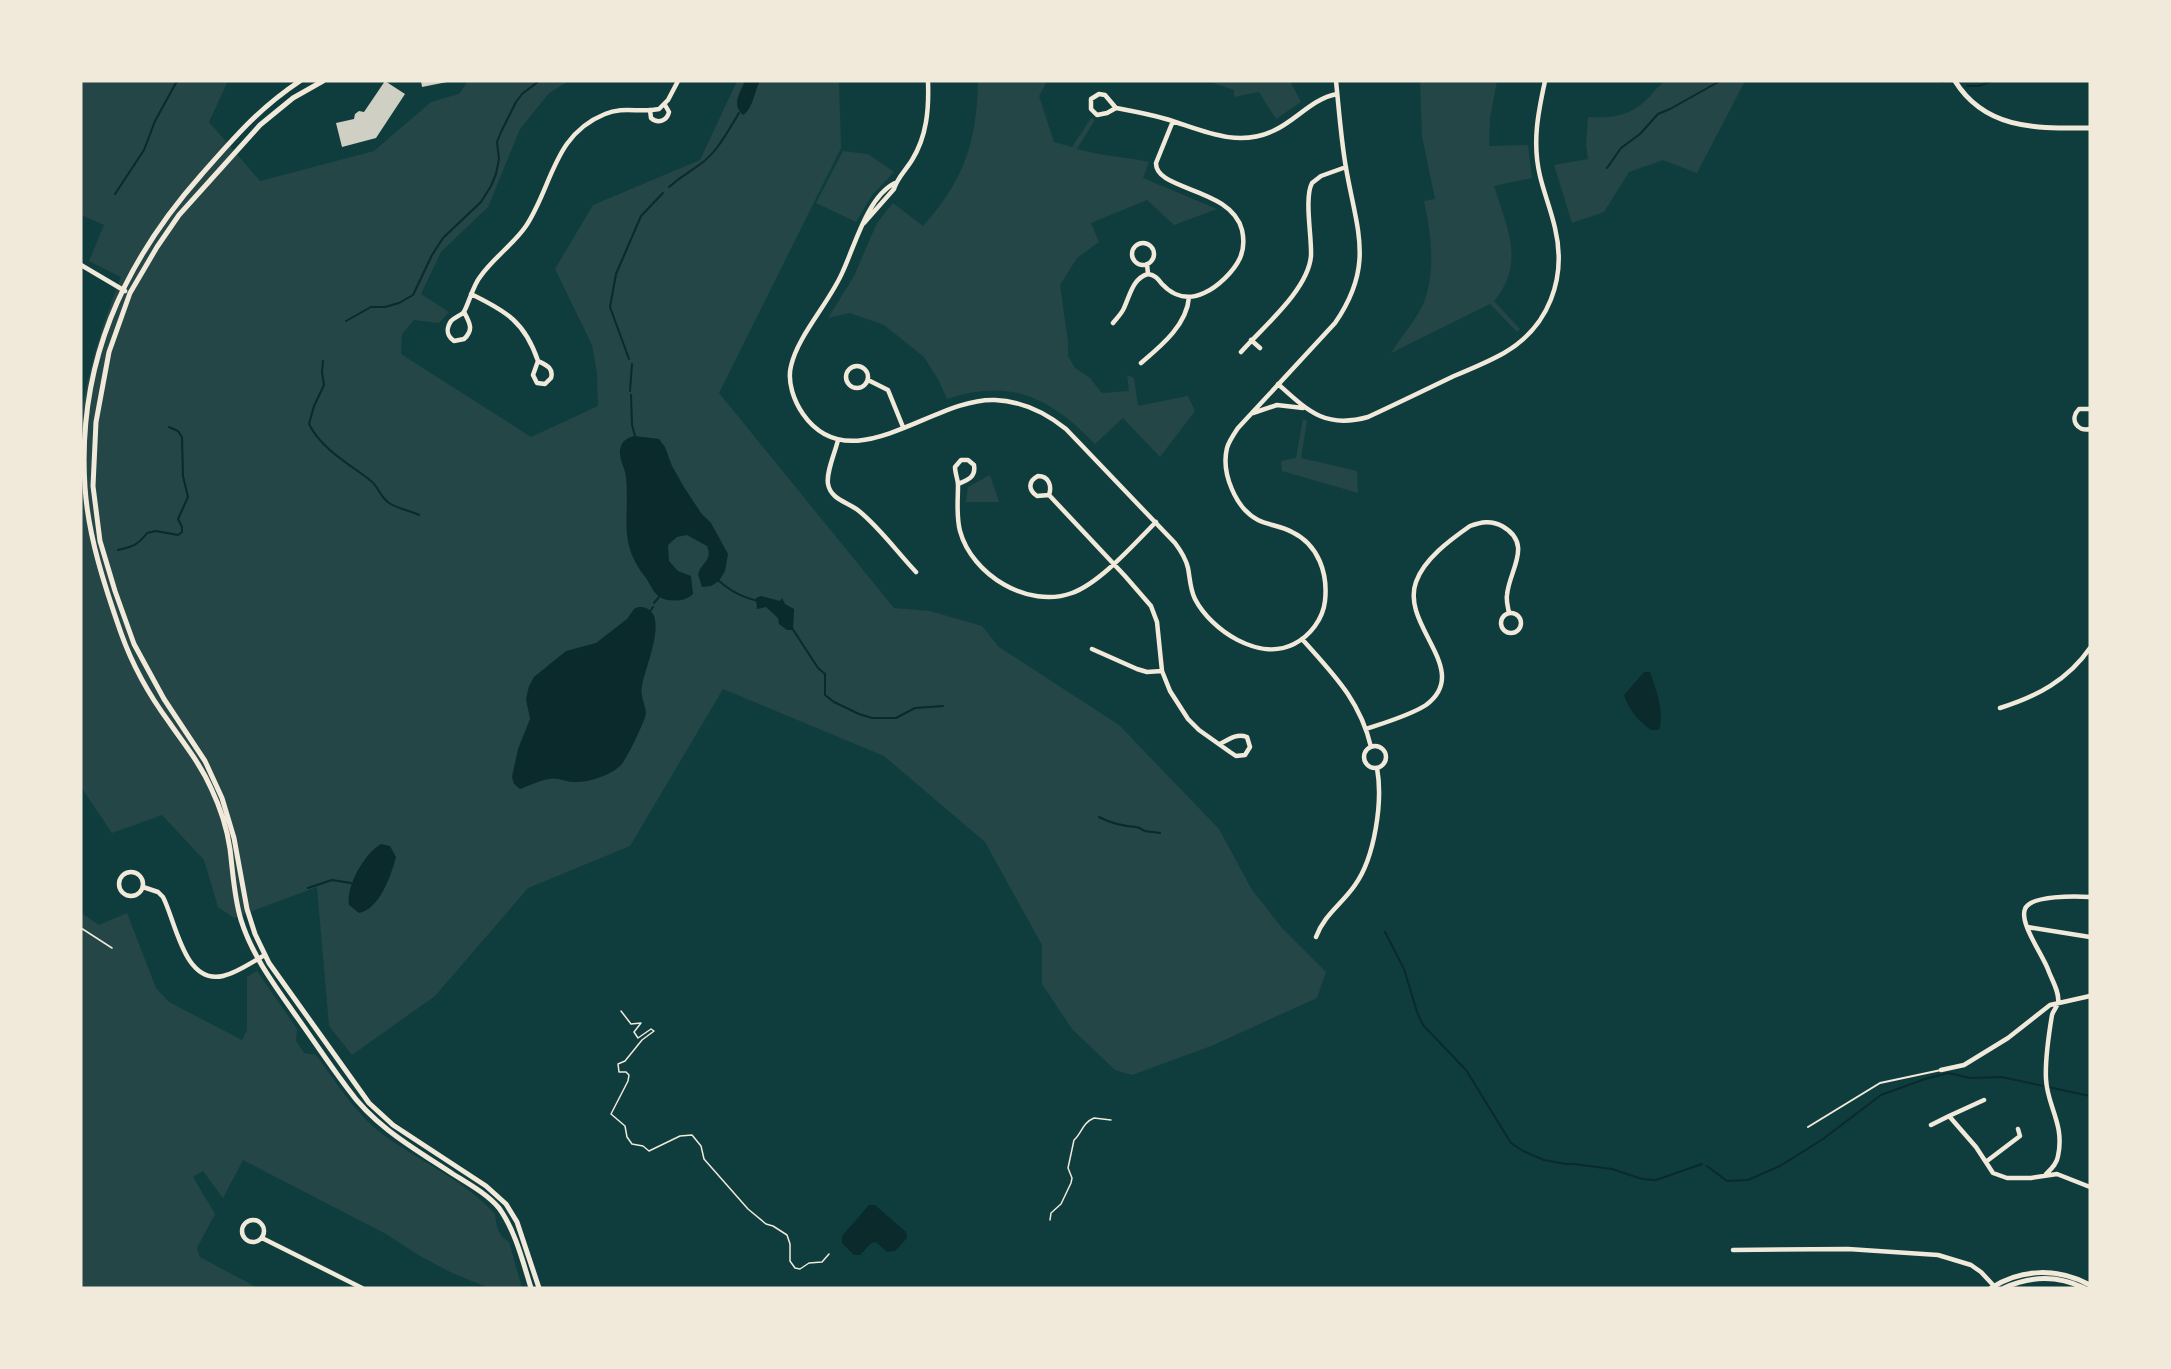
<svg xmlns="http://www.w3.org/2000/svg" width="2171" height="1369" viewBox="0 0 2171 1369" font-family="Lato,sans-serif">
  <style>
    .green { fill: #244646 }
    .water { fill: #0a2a2b }
    .lines { fill: none; stroke-linecap: round; stroke-linejoin: round }
    .stream { stroke: #0a2a2b; stroke-width: 2 }
    .building { fill: #cfcfc3 }
    .path { stroke: #f1e9da; stroke-width: 1.5 }
    .service { stroke: #f1e9da; stroke-width: 2 }
    .minor { stroke: #f1e9da; stroke-width: 4.5 }
    .tertiary { stroke: #f1e9da; stroke-width: 5 }
  </style>
  <rect width="100%" height="100%" fill="#0f3d3e"/>
  <path class="green" d="M81,81H228L209,122L260,181L374,151L431,102L459,94L468,81H569L549,93L520,129L488,207L441,252L421,294L449,312L439,323L414,320L402,334L401,354L531,437L598,406L597,373L592,345L555,269L593,205L700,160L737,81H839L841,148L719,393L894,608L930,611L982,626L999,647L1119,725L1219,829L1252,890L1282,928L1326,972L1317,998L1211,1046L1132,1075L1115,1070L1072,1029L1042,984V945L985,842L884,756L723,689L630,846L528,888L435,996L352,1055L329,1026L317,887L234,918L218,907L204,860L162,815L112,833L81,787L82,407C92,359 103,322 121,277L89,261L104,225L81,215Z
    M978,81H1047L1039,96L1054,142L1072,147L1091,118L1095,120L1077,149C1101,156 1125,157 1149,162L1143,178L1217,209L1174,225L1147,200L1091,223L1099,242L1077,258L1060,285L1068,342V356L1075,368L1089,377L1102,393L1129,391L1127,375L1134,378L1138,406L1188,396L1195,411L1160,457L1123,418L1095,444C1050,397 1011,378 947,399L939,381L924,357L884,325L850,313L828,318L854,276L877,223L893,203L923,226C964,181 977,141 978,81Z
    M1208,81H1290L1301,102L1276,119L1259,92L1234,97V90Z
    M1420,81H1497L1490,118L1489,146L1528,145L1532,178L1494,186C1507,228 1526,263 1494,301L1520,329L1517,332L1490,304L1391,353C1400,338 1418,318 1424,302C1436,271 1431,233 1424,201L1435,199L1422,136Z
    M1665,81H1745L1697,173L1663,160L1629,172L1604,212L1572,223L1554,165L1588,159L1586,145L1588,117C1609,118 1628,117 1644,102C1652,96 1656,87 1665,81Z
    M843,151L868,154L894,172L872,195L856,222L816,203Z
    M1303,419L1307,421L1301,458L1357,471L1358,493L1282,471L1281,461L1296,458Z
    M990,475L999,502H966L968,487Z
    M81,910L83,914L99,925L127,913L156,988L169,1002L242,1040L247,1030V977L257,971L297,1029L296,1041L304,1053L316,1055C337,1083 356,1115 385,1136C420,1161 466,1182 495,1214C496,1225 498,1236 509,1242L522,1288H489L452,1273L420,1256L386,1234L243,1160L223,1198L203,1171L193,1177L215,1214L197,1248L200,1257L258,1288H81Z"/>
  <path class="water" d="M745,81H760C754,92 753,109 743,115C731,105 740,93 745,81Z
    M635,436L659,439L665,447L672,466L684,487L701,513L711,523L728,554L725,571L719,581L711,586L702,587L698,574C702,562 713,560 707,546L687,535L677,537L668,545L669,561L678,571L691,576L693,594C686,601 677,601 667,600C655,598 652,587 646,578C617,541 630,519 626,477C625,467 617,456 621,446C623,440 629,437 635,436Z
    M761,596L780,601L782,598L785,604L794,609L793,630H787L779,624L778,618L766,607L757,609L756,598Z
    M638,607C674,605 644,669 642,686C640,696 645,703 646,713C646,719 625,763 620,766C609,776 587,783 573,782C566,782 557,777 550,779C540,780 529,786 520,789L514,784L512,777L518,749L530,719L526,699L529,686L534,677L566,651L596,643L627,619L634,609Z
    M1644,672H1650C1656,689 1665,713 1659,730H1651C1638,721 1629,710 1624,695Z
    M381,844L390,846L396,857C391,875 380,909 359,913L349,905C346,886 364,854 381,844Z
    M869,1205H875L906,1232L907,1238L895,1251L887,1252L876,1242L871,1243L860,1255H854L842,1243V1236Z"/>
  <g class="lines">
    <path class="stream" d="M1940,81L1943,82
      M1967,86H1979L1992,81
      M1607,168L1621,148L1640,134L1658,114L1670,109L1720,81
      M669,187C681,176 687,174 699,165C717,153 728,131 739,113
      M115,194L144,150L155,121L177,81
      M346,321L371,307H385L399,303L413,295L432,255L443,238L481,202L491,186L496,174L499,159L497,142L501,132L516,102L522,94L539,81
      M629,359L610,307L616,274L641,216L663,193
      M323,361L322,372L324,385L314,406L309,424C321,449 351,465 371,481C379,487 379,496 389,503C398,509 409,510 419,515
      M630,391L632,364
      M631,395L632,425L635,436
      M118,550C132,547 138,545 147,533L156,531L178,535L182,532V527L178,519L188,497L183,476L182,437L178,431L169,427
      M719,581C732,592 742,597 758,601
      M654,603L659,597
      M651,610L653,607
      M792,628L818,668L825,674V695L834,702L859,714L872,718H896L915,708L943,706
      M1099,817C1112,824 1123,826 1136,827C1139,827 1142,830 1145,831C1149,832 1155,832 1160,833
      M308,888L332,880L351,883
      M1385,932L1404,969L1417,1012L1423,1025L1466,1070L1511,1143L1523,1151L1544,1160L1566,1164H1574L1612,1169L1642,1179L1656,1180L1702,1164
      M1707,1166L1727,1181L1748,1180L1780,1166L1823,1139L1881,1095L1925,1079L1948,1073L1970,1078L2002,1077L2090,1096"/>
  </g>
  <path class="building" d="M385,81L405,94L376,138L342,147L336,123L354,119L355,114L359,111L364,112Z
    M421,81H447V82L422,87Z"/>
  <g class="lines">
    <path class="path" d="M81,928L112,948
      M621,1011L631,1024L641,1023L634,1032L638,1038L651,1029L654,1031L642,1040L625,1061L618,1064L619,1072H626L629,1075L628,1081L611,1114L625,1126L627,1137L632,1144L643,1146L649,1151L680,1136L692,1135L701,1146L704,1159L748,1209L766,1224L773,1226L787,1235L790,1244V1261L795,1268L800,1269L809,1263L822,1262L829,1254
      M1050,1220L1051,1213L1061,1204L1071,1183L1072,1178L1068,1168L1074,1140C1082,1133 1082,1123 1094,1118L1111,1120"/>
    <path class="service" d="M1808,1127L1880,1083L1941,1070"/>
    <path class="minor" d="M1116,108L1105,95L1099,94L1091,99V109L1097,115L1107,113L1116,108C1132,111 1149,114 1166,119C1202,130 1236,148 1273,131C1296,121 1311,99 1337,94
      M650,110L651,118C658,124 667,121 669,112L665,105
      M895,183C868,196 855,245 843,271C830,302 798,335 791,366C787,382 794,401 803,414C851,483 934,397 995,400C1021,401 1046,413 1066,429L1175,543C1181,551 1186,559 1188,568C1190,578 1190,589 1195,599C1211,630 1259,662 1294,644C1310,636 1323,619 1325,601C1328,574 1319,545 1292,532C1281,526 1268,525 1258,520C1235,508 1221,472 1227,448C1229,441 1234,434 1238,428L1335,323C1375,265 1357,231 1346,168C1341,139 1339,110 1336,81
      M864,223L894,189C897,178 906,170 912,160C927,136 929,109 928,81
      M1132 254a11 11 0 1 1 22 0a11 11 0 1 1-22 0Z
      M1147,264L1148,274C1155,275 1158,279 1162,284C1174,297 1189,300 1204,293C1218,287 1234,271 1240,258C1244,249 1244,239 1242,230C1231,187 1155,191 1156,163L1173,121
      M81,265L125,291
      M471,294C506,311 525,322 538,361C546,365 554,368 551,378L545,384L537,383L533,375L538,361
      M464,312C470,323 474,330 464,339L454,341C446,335 446,329 451,321C454,318 459,316 463,313C467,309 473,285 480,277C493,258 513,245 526,226C553,185 553,135 605,114C623,106 640,113 659,109L668,100L678,81
      M1113,323C1117,318 1122,313 1124,308C1130,295 1133,278 1148,274
      M1251,340L1260,348
      M1241,352C1263,327 1308,290 1311,256C1312,237 1304,198 1312,183L1321,176L1346,167
      M1141,363C1161,346 1187,325 1189,297
      M846 377a11 11 0 1 1 22 0a11 11 0 1 1-22 0Z
      M868,380L888,390L903,427
      M1278,384C1308,411 1325,429 1368,417C1396,404 1425,390 1454,376C1471,369 1488,362 1504,353C1549,327 1567,278 1555,228C1551,210 1544,193 1540,176C1532,143 1538,113 1545,81
      M2090,409H2079C2069,419 2077,432 2090,429
      M1253,413L1277,405L1303,408
      M838,440C835,453 826,472 828,484C831,500 848,502 859,511C880,528 897,552 916,572
      M1038,476C1049,476 1052,486 1049,495L1037,496C1028,490 1028,481 1038,476Z
      M958,484C968,480 976,477 974,465L968,460H961L955,467C955,473 958,480 958,485C958,500 956,516 960,531C972,575 1028,609 1072,593C1100,583 1134,544 1156,522
      M1049,495L1125,576L1151,606L1157,622L1162,671L1170,691L1188,719L1199,730L1230,752L1236,756L1245,755L1250,747L1247,737C1237,733 1229,739 1220,744
      M1501 623a10 10 0 1 1 20 0a10 10 0 1 1-20 0Z
      M1302,639C1333,674 1360,700 1371,747
      M1092,649L1137,669L1147,672L1162,671
      M2000,708C2036,697 2068,680 2090,648
      M1366,729C1384,723 1411,715 1426,705C1473,670 1400,626 1416,582C1424,559 1450,540 1470,526C1481,522 1491,520 1502,526C1534,544 1509,570 1507,595C1506,601 1508,607 1509,613
      M1364 757a11 11 0 1 1 22 0a11 11 0 1 1-22 0Z
      M119 884a12 12 0 1 1 24 0a12 12 0 1 1-24 0Z
      M143,887L158,892L163,897C176,922 184,985 223,976C237,973 252,962 265,955
      M2027,927L2090,937
      M1316,937C1324,915 1342,904 1355,885C1375,857 1383,801 1377,768
      M1941,1070L1964,1065L2008,1038L2050,1005L2090,996
      M1949,1116L1984,1100
      M1931,1125L1949,1116L1976,1147L1993,1173L2007,1178H2031L2057,1174L2090,1187
      M1987,1161L2020,1136L2018,1129
      M2046,1174C2051,1169 2057,1164 2058,1156C2065,1124 2047,1106 2046,1079C2045,1061 2049,1033 2052,1015C2053,1011 2057,1007 2058,1003C2060,993 2052,980 2049,972C2044,956 2019,924 2025,909C2030,895 2077,896 2090,897
      M242 1231a11 11 0 1 1 22 0a11 11 0 1 1-22 0Z
      M262,1238L362,1288
      M1733,1250L1848,1249L1938,1255L1971,1265L1981,1272L1994,1286"/>
    <path class="tertiary" d="M300,81C259,108 234,138 202,174C122,264 77,365 85,487C88,536 105,587 121,633C132,664 149,695 169,722C184,744 200,763 211,788C220,807 227,828 230,849C233,873 234,897 241,920C252,955 273,983 294,1013C312,1038 329,1064 348,1089C375,1127 415,1149 453,1174C469,1184 487,1194 499,1208C515,1230 523,1262 531,1288
      M323,81L293,98L260,125L179,215L157,247L130,293L109,352L96,422L93,486L100,541L115,591L134,644L164,699L205,761L222,798L234,838L247,909L255,934L269,963L369,1103L393,1125L486,1186L506,1204L517,1222L539,1288
      M1955,81C1986,131 2039,128 2090,128
      M1991,1288C2022,1268 2058,1268 2090,1285
      M2004,1288C2030,1276 2057,1275 2084,1288"/>
  </g>
  <rect width="2171" height="1369" fill="none" stroke="#f1e9da" stroke-width="165"/>
</svg>
